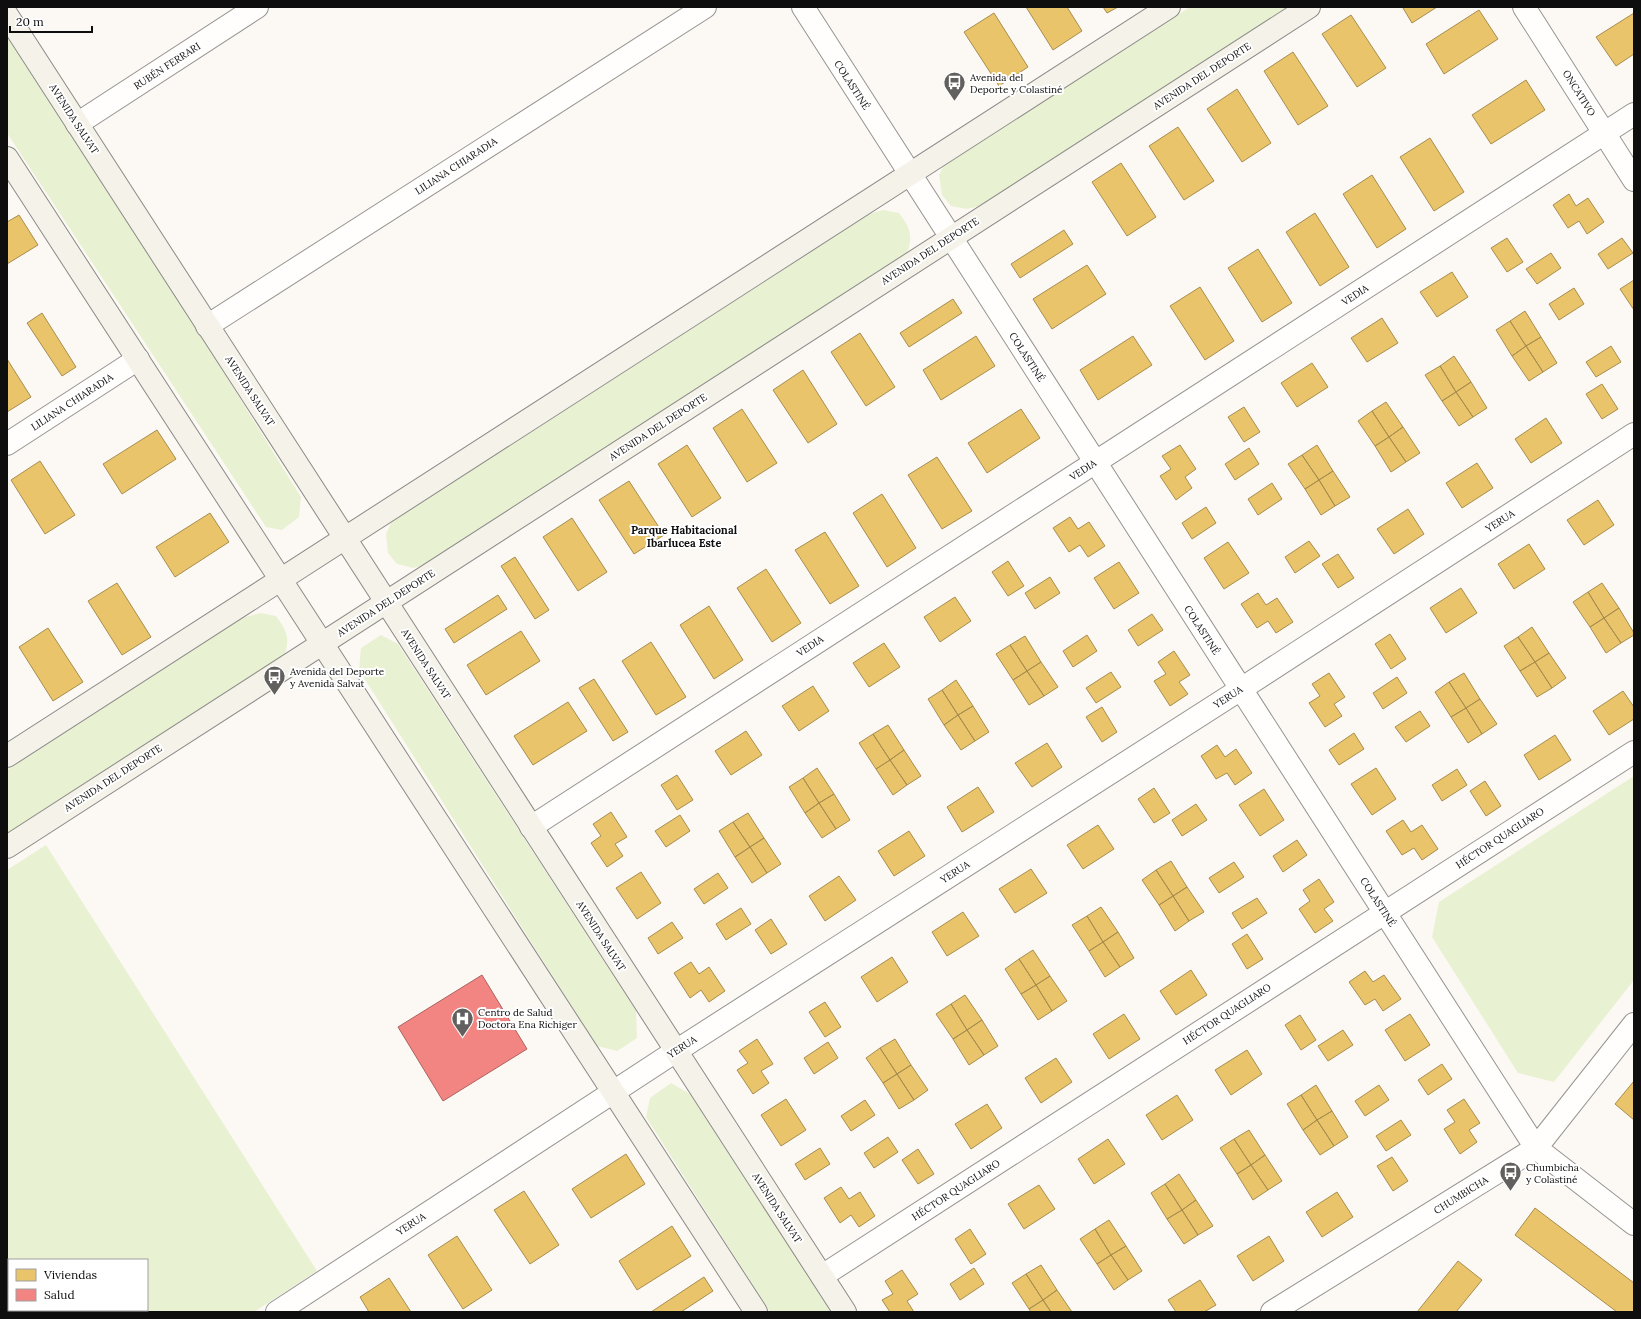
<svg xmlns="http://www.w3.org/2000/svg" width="1641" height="1319" viewBox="0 0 1641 1319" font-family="Lora,serif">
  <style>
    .green { fill: #e9f1d3; fill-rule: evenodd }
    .homes { fill: #e9c46a; stroke: #a78d4e }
    .health { fill: #f28482; stroke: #ae615f }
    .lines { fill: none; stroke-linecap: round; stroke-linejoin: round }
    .street-casing { stroke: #959492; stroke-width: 24 }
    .secondary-casing { stroke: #8c8a88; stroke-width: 24 }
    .street { stroke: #fffefd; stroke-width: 22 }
    .secondary { stroke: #f5f2ea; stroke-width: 22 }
    .labels { text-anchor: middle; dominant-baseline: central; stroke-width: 4; stroke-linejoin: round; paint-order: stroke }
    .street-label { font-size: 10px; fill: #0e0e0e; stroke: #fff }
    .poi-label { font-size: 10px; fill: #0e0e0e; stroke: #fff; text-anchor: start }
    .neighbourhood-label { font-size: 11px; font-weight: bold; fill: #0e0e0e; stroke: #fff }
  </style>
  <rect width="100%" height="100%" fill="#fcf9f4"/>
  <path class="green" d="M1190,7H1293L980,206L967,209L951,206L942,195L939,175L945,163Z
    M7,37L188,315L301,497L299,517L282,530L266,527L7,133Z
    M883,210L899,213C911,229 913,235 907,254L427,565L413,568L397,564L388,553L386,534L392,521L866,215Z
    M260,613L276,616C288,632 290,639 284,657L7,837V770L242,618Z
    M381,635L398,644L636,1011L637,1038L617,1051L597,1046L359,670L361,648Z
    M1634,776V980L1554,1082L1518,1073L1432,937L1439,902Z
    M46,845L317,1271L254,1312H7V870ZM9,1260H147V1310H9Z
    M671,1083L690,1094L831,1312H770L646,1117L650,1098Z"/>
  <path class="homes" d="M1026,7H1067L1082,31L1053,50Z
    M1103,7H1118L1107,13Z
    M1406,7H1437L1412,23L1403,8Z
    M1479,10L1498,39L1444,74L1426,44Z
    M994,13L1028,67L999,86L964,32Z
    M1634,13V54L1616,66L1596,37Z
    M1351,15L1386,68L1357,87L1322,34Z
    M1293,52L1328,106L1298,125L1264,71Z
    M1526,80L1545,110L1491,144L1472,115Z
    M1237,89L1271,143L1242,162L1207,109Z
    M1178,127L1214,181L1184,200L1149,146Z
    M1430,138L1464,192L1434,211L1400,157Z
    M1121,163L1156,217L1127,236L1092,182Z
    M1372,175L1406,229L1377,248L1343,194Z
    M1569,194L1576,206L1588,198L1604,222L1587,234L1579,221L1568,228L1553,205Z
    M1315,213L1349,267L1320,286L1286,232Z
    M19,215L38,245L7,264V222Z
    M1064,230L1073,244L1020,278L1011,264Z
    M1507,238L1523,262L1507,272L1491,248Z
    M1622,238L1633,253L1608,269L1598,254Z
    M1258,249L1292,303L1262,322L1228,268Z
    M1551,253L1561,268L1537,284L1526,269Z
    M1087,265L1106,294L1052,329L1033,299Z
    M1452,272L1468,297L1437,317L1420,292Z
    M1634,280V310L1620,289Z
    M1200,287L1234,341L1205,360L1170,306Z
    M1574,288L1584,304L1559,320L1549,304Z
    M953,299L962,313L909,347L900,333Z
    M1525,311L1541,337L1526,346L1510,321Z
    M42,313L76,367L62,376L27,323Z
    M1382,318L1398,343L1367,362L1351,338Z
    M1510,321L1526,346L1512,356L1496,330Z
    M860,333L895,387L866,406L831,352Z
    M976,336L995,366L941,400L923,370Z
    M1133,336L1152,365L1098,400L1080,370Z
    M1541,337L1557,363L1543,372L1526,346Z
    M1526,346L1543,372L1529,381L1512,356Z
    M1611,346L1621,362L1596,377L1586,362Z
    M1454,356L1471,382L1456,392L1440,366Z
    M7,359L31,397L7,412Z
    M1312,363L1328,387L1297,407L1281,383Z
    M1440,366L1456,392L1442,401L1425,375Z
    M803,370L837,424L808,443L773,390Z
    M1471,382L1487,408L1473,417L1456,392Z
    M1602,384L1618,409L1602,419L1586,394Z
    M1456,392L1473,417L1459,426L1442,401Z
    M1386,402L1403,427L1389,437L1372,411Z
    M1244,407L1260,432L1244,442L1228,417Z
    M742,409L777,463L747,482L713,428Z
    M1021,409L1040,438L987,473L968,443Z
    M1372,411L1389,437L1375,446L1358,421Z
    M1546,418L1562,443L1531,463L1515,439Z
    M1403,427L1420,453L1406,462L1389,437Z
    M157,430L176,459L122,494L103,464Z
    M1389,437L1406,462L1391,472L1375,446Z
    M687,445L721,498L692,517L658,464Z
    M1180,445L1196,469L1185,477L1192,488L1176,500L1160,476L1171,469L1162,456Z
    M1317,445L1333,471L1319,480L1302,455Z
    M1249,448L1259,464L1235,480L1225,464Z
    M1302,455L1319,480L1305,489L1288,464Z
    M937,457L972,511L942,529L908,475Z
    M40,461L75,515L45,534L11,480Z
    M1477,463L1493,488L1462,508L1446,483Z
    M1333,471L1350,497L1335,506L1319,480Z
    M1319,480L1335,506L1321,515L1305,489Z
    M629,481L664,535L634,554L599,500Z
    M1272,483L1282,499L1258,515L1248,499Z
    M882,494L916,548L887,567L853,513Z
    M1598,500L1614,525L1584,545L1567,520Z
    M1206,507L1216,523L1192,539L1182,523Z
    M1408,509L1424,534L1394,554L1377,529Z
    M210,513L229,542L175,577L156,547Z
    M1070,517L1078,529L1089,522L1105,546L1088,557L1080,545L1069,552L1053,528Z
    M572,518L607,572L578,591L543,537Z
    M825,532L859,586L830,604L795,550Z
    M1309,541L1320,556L1295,573L1285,557Z
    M1228,542L1249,573L1224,589L1204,558Z
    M1529,544L1545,569L1514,589L1498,564Z
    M1338,554L1354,578L1338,588L1322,564Z
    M515,557L549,610L535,619L501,566Z
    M1008,561L1024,586L1008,596L992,572Z
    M1119,562L1139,593L1114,609L1094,578Z
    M766,569L801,623L772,642L737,588Z
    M1050,577L1060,593L1035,609L1025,593Z
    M117,583L151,637L122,655L88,601Z
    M1602,583L1619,608L1604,618L1588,592Z
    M1461,588L1477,613L1446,633L1430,608Z
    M1588,592L1604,618L1590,627L1573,602Z
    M1258,593L1266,605L1277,598L1293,622L1276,633L1268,621L1257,628L1241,604Z
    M498,595L507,609L454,643L445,629Z
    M955,597L971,621L940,642L924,617Z
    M709,606L743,660L714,679L680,625Z
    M1619,608L1634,633V635L1621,643L1604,618Z
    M1152,614L1163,630L1138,646L1128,630Z
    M1604,618L1621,643L1606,653L1590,627Z
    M1532,627L1549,653L1535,662L1518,637Z
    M48,628L83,682L53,701L19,647Z
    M521,631L540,661L486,695L467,665Z
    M1390,634L1406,659L1391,669L1375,644Z
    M1087,635L1097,651L1073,667L1063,651Z
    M1025,636L1041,662L1027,671L1010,645Z
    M1518,637L1535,662L1520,671L1504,646Z
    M651,642L686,697L656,715L622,661Z
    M884,643L900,667L869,687L853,663Z
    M1010,645L1027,671L1013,680L996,654Z
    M1174,651L1190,675L1179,682L1188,694L1170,706L1154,681L1166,674L1158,662Z
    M1549,653L1566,678L1552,688L1535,662Z
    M1041,662L1058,687L1044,696L1027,671Z
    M1535,662L1552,688L1537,697L1520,671Z
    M1027,671L1044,696L1029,705L1013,680Z
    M1111,672L1121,687L1096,703L1086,688Z
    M1329,673L1345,697L1334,704L1342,716L1325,727L1309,703L1320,696L1312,684Z
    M1464,673L1480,699L1466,708L1449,682Z
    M1397,677L1407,693L1383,709L1373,693Z
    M594,679L628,732L613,741L579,688Z
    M956,680L973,706L958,715L942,690Z
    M1449,682L1466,708L1451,717L1435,692Z
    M813,686L829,711L799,731L782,706Z
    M942,690L958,715L944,725L928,699Z
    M1623,691L1634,707V719L1609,735L1593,711Z
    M1480,699L1497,724L1482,734L1466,708Z
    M568,702L587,731L533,765L514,736Z
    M973,706L989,732L975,741L958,715Z
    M1102,707L1117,732L1102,742L1086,717Z
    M1466,708L1482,734L1468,743L1451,717Z
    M1420,711L1430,726L1406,742L1395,727Z
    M958,715L975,741L961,750L944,725Z
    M888,725L904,750L890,760L873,734Z
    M746,731L762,755L731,775L715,751Z
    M1354,733L1364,749L1339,765L1329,750Z
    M873,734L890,760L876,769L859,743Z
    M1555,735L1571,760L1539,780L1524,755Z
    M1047,743L1062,767L1032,787L1015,763Z
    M1217,745L1225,757L1236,749L1252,773L1235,785L1227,773L1216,779L1201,756Z
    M904,750L921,776L907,785L890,760Z
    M890,760L907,785L893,795L876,769Z
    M817,768L834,794L819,803L803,778Z
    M1376,768L1396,799L1372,815L1351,784Z
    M1457,769L1467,785L1442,801L1432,785Z
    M677,775L693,800L677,810L661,785Z
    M803,778L819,803L805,813L789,787Z
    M1485,781L1501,806L1486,816L1470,791Z
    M978,787L994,812L962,832L947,807Z
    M1154,788L1170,813L1154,823L1138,799Z
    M1264,789L1284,820L1260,836L1239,805Z
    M834,794L850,820L836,829L819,803Z
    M819,803L836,829L822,838L805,813Z
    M1196,804L1207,820L1182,836L1172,820Z
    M611,812L627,837L615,844L623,856L607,867L591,843L601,836L593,824Z
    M748,813L764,838L750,847L733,822Z
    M680,815L690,831L666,847L655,831Z
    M1403,820L1411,832L1422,825L1438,849L1422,860L1414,848L1402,855L1386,831Z
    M733,822L750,847L735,857L719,831Z
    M1098,825L1114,849L1083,869L1067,845Z
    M909,831L925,856L894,876L878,851Z
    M764,838L781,864L767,873L750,847Z
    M1297,840L1307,855L1283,872L1273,856Z
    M750,847L767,873L752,883L735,857Z
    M1171,861L1187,887L1173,896L1156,870Z
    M1234,862L1244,877L1219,893L1209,878Z
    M1031,869L1047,893L1015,913L999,889Z
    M1156,870L1173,896L1159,905L1142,880Z
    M641,872L661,903L637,919L616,888Z
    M718,873L728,888L704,904L694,889Z
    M839,876L856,900L825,921L809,896Z
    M1319,879L1334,902L1324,909L1333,921L1315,933L1299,909L1310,901L1303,890Z
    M1187,887L1204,912L1189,921L1173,896Z
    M1173,896L1189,921L1175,931L1159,905Z
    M1257,898L1267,913L1242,929L1232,913Z
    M1101,907L1118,932L1103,942L1087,916Z
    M741,908L751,924L726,940L716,924Z
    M963,912L979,936L947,956L932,932Z
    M1087,916L1103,942L1089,951L1072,925Z
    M771,919L787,944L771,954L755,930Z
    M672,922L683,938L658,954L648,938Z
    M1118,932L1134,958L1120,967L1103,942Z
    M1247,934L1263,959L1247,969L1232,944Z
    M1103,942L1120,967L1105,977L1089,951Z
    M1033,950L1050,976L1036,985L1019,959Z
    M892,957L908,982L877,1002L861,977Z
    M1019,959L1036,985L1021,994L1005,969Z
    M691,962L699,974L709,967L725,991L709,1002L701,990L690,998L674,973Z
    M1191,970L1207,995L1176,1015L1160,991Z
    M1365,971L1373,982L1384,975L1401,999L1383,1011L1375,999L1365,1005L1349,982Z
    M1050,976L1067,1001L1052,1011L1036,985Z
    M1036,985L1052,1011L1038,1020L1021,994Z
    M965,995L982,1020L967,1030L951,1004Z
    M825,1002L841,1027L825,1037L809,1012Z
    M951,1004L967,1030L953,1039L936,1014Z
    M1124,1014L1140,1039L1109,1059L1093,1034Z
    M1410,1014L1430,1045L1405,1061L1385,1030Z
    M1300,1015L1316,1040L1301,1050L1285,1025Z
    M982,1020L998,1046L984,1055L967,1030Z
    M967,1030L984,1055L969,1065L953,1039Z
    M1343,1030L1353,1045L1328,1061L1318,1046Z
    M757,1039L773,1064L761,1071L769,1083L753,1094L737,1070L748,1063L739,1051Z
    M895,1039L911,1065L897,1074L880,1048Z
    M828,1042L838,1058L814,1074L804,1058Z
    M880,1048L897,1074L883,1083L866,1058Z
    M1247,1050L1262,1074L1231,1095L1215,1070Z
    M1056,1058L1072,1082L1041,1103L1025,1078Z
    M1442,1064L1452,1079L1428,1095L1418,1080Z
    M911,1065L928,1090L914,1100L897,1074Z
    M897,1074L914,1100L899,1109L883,1083Z
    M1634,1081V1120L1615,1104Z
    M1316,1085L1332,1111L1317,1120L1301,1095Z
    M1379,1085L1389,1100L1365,1116L1355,1101Z
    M1177,1095L1193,1120L1162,1140L1146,1115Z
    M1301,1095L1317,1120L1303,1130L1287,1104Z
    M786,1099L806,1130L781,1146L761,1115Z
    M1464,1099L1480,1123L1469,1130L1477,1142L1460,1154L1444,1129L1455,1122L1447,1110Z
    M865,1100L875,1115L851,1131L841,1116Z
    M987,1104L1002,1128L971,1149L955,1124Z
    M1332,1111L1348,1137L1334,1146L1317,1120Z
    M1317,1120L1334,1146L1320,1155L1303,1130Z
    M1401,1120L1411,1135L1386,1151L1376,1136Z
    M1249,1130L1265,1155L1251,1165L1234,1139Z
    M888,1137L898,1152L874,1168L864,1153Z
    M1108,1139L1125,1164L1094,1184L1078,1159Z
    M1234,1139L1251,1165L1237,1174L1220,1148Z
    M820,1148L830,1164L805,1180L795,1164Z
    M918,1149L934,1174L918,1184L902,1160Z
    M626,1154L645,1184L591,1218L572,1189Z
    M1265,1155L1282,1181L1268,1190L1251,1165Z
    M1392,1157L1408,1181L1393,1191L1377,1166Z
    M1251,1165L1268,1190L1253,1200L1237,1174Z
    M1179,1174L1196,1200L1182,1210L1165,1184Z
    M1165,1184L1182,1210L1167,1219L1151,1193Z
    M1039,1185L1055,1209L1024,1229L1008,1204Z
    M841,1187L849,1199L860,1192L875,1216L859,1227L851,1215L840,1223L824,1198Z
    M524,1191L559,1245L530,1264L494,1210Z
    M1337,1192L1353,1217L1322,1237L1306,1212Z
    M1196,1200L1213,1226L1198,1235L1182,1210Z
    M1535,1208L1634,1283V1312H1617L1515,1235Z
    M1182,1210L1198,1235L1184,1244L1167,1219Z
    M1109,1220L1126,1246L1111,1255L1095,1229Z
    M672,1226L691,1256L637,1290L619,1261Z
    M970,1229L986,1254L971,1264L955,1239Z
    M1095,1229L1111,1255L1097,1264L1080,1239Z
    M457,1236L492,1290L463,1309L428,1255Z
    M1269,1236L1284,1261L1253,1281L1237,1256Z
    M1126,1246L1142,1271L1128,1280L1111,1255Z
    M1111,1255L1128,1280L1114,1290L1097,1264Z
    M1458,1261L1482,1280L1456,1312H1417Z
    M1041,1265L1057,1290L1043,1300L1026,1274Z
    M974,1268L984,1284L960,1300L950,1284Z
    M902,1270L918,1294L907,1301L914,1312H890L882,1300L893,1294L885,1281Z
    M1026,1274L1043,1300L1029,1309L1012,1283Z
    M704,1277L713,1291L681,1312H651Z
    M389,1278L411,1312H369L360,1297Z
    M1200,1280L1216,1305L1204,1312H1176L1168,1300Z
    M1057,1290L1072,1312H1051L1043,1300Z
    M1043,1300L1051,1312H1031L1029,1309Z"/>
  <path class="health" d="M482,975L527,1049L443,1101L398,1027Z"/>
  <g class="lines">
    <defs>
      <path id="street" d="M803,7L1536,1148L1634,1224
        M1524,7L1634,180
        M77,124L257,7
        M207,326L705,7
        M7,444L138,359
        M531,827L1634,114
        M822,1276L1634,752
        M277,1312L676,1051L1241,689L1634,434
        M1272,1312L1536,1148L1634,1024"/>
      <path id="secondary" d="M7,15L845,1312
        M7,158L756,1312
        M7,756L1169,7
        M7,847L1309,7"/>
    </defs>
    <use href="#street" class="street-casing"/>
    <use href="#secondary" class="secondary-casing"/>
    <use href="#street" class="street"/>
    <use href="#secondary" class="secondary"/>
  </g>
  <defs>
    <symbol id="bus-pin" viewBox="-11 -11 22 30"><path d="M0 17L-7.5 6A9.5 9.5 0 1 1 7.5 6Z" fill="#61605e" stroke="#fff"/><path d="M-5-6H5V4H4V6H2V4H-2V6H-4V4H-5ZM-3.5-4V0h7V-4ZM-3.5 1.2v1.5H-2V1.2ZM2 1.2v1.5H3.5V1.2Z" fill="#fff"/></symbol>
    <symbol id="hospital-pin" viewBox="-11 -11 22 30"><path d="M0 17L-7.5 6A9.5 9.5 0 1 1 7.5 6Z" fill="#61605e" stroke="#fff"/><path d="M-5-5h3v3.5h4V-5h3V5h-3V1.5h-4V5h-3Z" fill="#fff"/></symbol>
  </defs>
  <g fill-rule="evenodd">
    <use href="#bus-pin" x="942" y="70" width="25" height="34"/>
    <use href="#bus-pin" x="262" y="664" width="25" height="34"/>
    <use href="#hospital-pin" x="450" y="1006" width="25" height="34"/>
    <use href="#bus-pin" x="1498" y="1160" width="25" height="34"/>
  </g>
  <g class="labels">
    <g class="street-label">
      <text transform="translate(167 66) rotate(-33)">RUBÉN FERRARI</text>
      <text transform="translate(1202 76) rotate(-33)">AVENIDA DEL DEPORTE</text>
      <text transform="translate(852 85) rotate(57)">COLASTINÉ</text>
      <text transform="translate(1579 93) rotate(58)">ONCATIVO</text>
      <text transform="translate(74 119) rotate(57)">AVENIDA SALVAT</text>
      <text transform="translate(456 166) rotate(-33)">LILIANA CHIARADIA</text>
      <text transform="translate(930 251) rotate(-33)">AVENIDA DEL DEPORTE</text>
      <text transform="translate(1355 295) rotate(-33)">VEDIA</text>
      <text transform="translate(1027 357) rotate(57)">COLASTINÉ</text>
      <text transform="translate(250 391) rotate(57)">AVENIDA SALVAT</text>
      <text transform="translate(72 402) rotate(-33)">LILIANA CHIARADIA</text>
      <text transform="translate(658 427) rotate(-33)">AVENIDA DEL DEPORTE</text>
      <text transform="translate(1083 470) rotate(-33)">VEDIA</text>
      <text transform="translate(1500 521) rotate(-33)">YERUA</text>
      <text transform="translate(386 603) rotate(-33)">AVENIDA DEL DEPORTE</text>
      <text transform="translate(1202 630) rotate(57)">COLASTINÉ</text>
      <text transform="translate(810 646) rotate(-33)">VEDIA</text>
      <text transform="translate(426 664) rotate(57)">AVENIDA SALVAT</text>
      <text transform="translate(1228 697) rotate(-33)">YERUA</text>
      <text transform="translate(113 778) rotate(-33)">AVENIDA DEL DEPORTE</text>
      <text transform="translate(1500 838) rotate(-33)">HÉCTOR QUAGLIARO</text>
      <text transform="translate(955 872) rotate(-33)">YERUA</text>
      <text transform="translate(1378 902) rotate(57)">COLASTINÉ</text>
      <text transform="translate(601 936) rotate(57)">AVENIDA SALVAT</text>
      <text transform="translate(1227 1014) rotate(-33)">HÉCTOR QUAGLIARO</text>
      <text transform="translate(682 1047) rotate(-33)">YERUA</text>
      <text transform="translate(956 1190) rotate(-33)">HÉCTOR QUAGLIARO</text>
      <text transform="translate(1461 1195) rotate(-32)">CHUMBICHA</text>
      <text transform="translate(777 1208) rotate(57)">AVENIDA SALVAT</text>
      <text transform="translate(411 1224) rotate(-33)">YERUA</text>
    </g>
    <g class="poi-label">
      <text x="970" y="77">Avenida del<tspan x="970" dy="12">Deporte y Colastiné</tspan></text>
      <text x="290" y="671">Avenida del Deporte<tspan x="290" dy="12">y Avenida Salvat</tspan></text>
      <text x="478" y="1012">Centro de Salud<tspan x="478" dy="12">Doctora Ena Richiger</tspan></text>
      <text x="1526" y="1167">Chumbicha<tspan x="1526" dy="12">y Colastiné</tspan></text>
    </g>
    <g class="neighbourhood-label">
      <text x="684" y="530">Parque Habitacional<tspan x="684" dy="13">Ibarlucea Este</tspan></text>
    </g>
  </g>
  <rect width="1641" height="1319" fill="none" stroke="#0e0e0e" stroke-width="16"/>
  <rect x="8" y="1259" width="140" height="52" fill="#ffffff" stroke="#9f9f9f"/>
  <rect x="16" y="1269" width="20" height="12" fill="#e9c46a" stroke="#9f9f9f"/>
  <text x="44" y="1279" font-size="12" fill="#0e0e0e">Viviendas</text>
  <rect x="16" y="1289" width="20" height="12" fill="#f28482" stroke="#9f9f9f"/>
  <text x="44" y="1299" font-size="12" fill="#0e0e0e">Salud</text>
  <path d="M10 26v6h82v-6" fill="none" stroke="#0e0e0e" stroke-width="2"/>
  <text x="16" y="26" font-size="12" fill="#0e0e0e" stroke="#ffffff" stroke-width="3" paint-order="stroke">20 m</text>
</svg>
